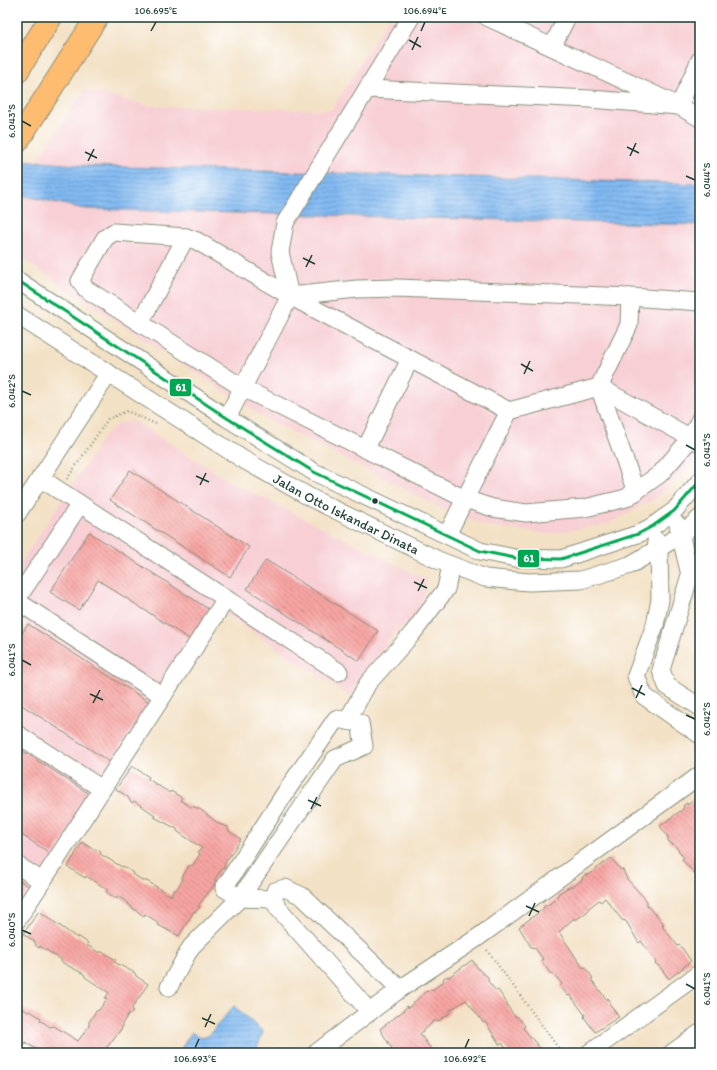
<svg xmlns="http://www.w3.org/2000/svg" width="717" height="1070" viewBox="0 0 717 1070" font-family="Itim,sans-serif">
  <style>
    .built { fill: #f7cfd4 }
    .water { fill: url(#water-rules); stroke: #507c93 }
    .building { fill: url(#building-back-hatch) }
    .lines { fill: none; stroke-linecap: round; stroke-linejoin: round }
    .minor-casing { stroke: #898f7c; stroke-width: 19 }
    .major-casing { stroke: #898f7c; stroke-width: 24 }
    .path { stroke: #898f7c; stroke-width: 2.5; stroke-dasharray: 1 3; stroke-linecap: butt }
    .minor { stroke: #fff; stroke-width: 17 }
    .major { stroke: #fdbc6f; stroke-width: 22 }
    .bus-1-casing { stroke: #fff; stroke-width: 6 }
    .bus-1 { stroke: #00a651; stroke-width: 3 }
    .ticks { fill: none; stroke: #1f3d34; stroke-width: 1.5 }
    .bus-dot { fill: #1f3d34; stroke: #fff; stroke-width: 1.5 }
    .labels { text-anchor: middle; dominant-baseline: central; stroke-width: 3.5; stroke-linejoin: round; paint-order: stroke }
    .street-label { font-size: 14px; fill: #1f3d34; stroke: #fff }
    .line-badge { stroke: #fff; stroke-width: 1.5 }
    .badge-label { font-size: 11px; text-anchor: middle; font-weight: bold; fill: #fff }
    .neatline { fill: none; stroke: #1f3d34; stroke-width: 1.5 }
    .ticks-label { font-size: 10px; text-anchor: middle; fill: #1f3d34 }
  </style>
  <defs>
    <pattern id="water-rules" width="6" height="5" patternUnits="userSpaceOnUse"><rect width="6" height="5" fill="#82baf2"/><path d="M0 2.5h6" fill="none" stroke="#6a98c5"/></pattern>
    <pattern id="building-back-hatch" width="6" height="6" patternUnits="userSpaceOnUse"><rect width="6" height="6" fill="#f7a4a2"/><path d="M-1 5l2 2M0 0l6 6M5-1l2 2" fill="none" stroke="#c78785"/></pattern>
  </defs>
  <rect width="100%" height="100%" fill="#fff"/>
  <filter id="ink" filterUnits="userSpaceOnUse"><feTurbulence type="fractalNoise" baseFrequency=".025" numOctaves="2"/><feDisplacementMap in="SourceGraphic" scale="8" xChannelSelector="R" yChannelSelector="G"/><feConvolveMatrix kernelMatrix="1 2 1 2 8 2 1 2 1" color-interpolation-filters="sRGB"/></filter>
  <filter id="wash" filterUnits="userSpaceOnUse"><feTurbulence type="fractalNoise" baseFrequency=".012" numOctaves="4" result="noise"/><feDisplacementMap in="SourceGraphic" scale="16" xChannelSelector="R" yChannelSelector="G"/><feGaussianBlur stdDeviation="0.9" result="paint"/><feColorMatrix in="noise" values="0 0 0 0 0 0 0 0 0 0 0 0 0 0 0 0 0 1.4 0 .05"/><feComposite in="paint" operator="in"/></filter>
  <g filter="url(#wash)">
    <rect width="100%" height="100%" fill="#f3e1c5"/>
    <path class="built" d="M389,17H700V448L693,463L656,498L608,524L549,534L490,527L445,510L267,419L17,256V192L84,90L151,106L332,110Z
      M133,421L229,481L427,580L421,612L394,633L351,697L222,612L17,929V569L102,439L118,424Z"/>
    <path class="water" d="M17,160L88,166L700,184V225L85,209L17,194Z
      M234,1006L263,1032L256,1051L253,1053H178L192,1032C197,1037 201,1039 208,1036Z"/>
    <g id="blocks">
      <path class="building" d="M130,470L249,547L230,577L110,500Z
        M89,532L210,610L191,640L98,580L79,610L50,592Z
        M266,560L378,631L359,661L247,589Z
        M28,624L149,702L110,762L17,702V641Z
        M17,747L91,795L53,855L17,832Z
        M132,766L149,777L148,779L170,793L171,791L182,798L180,800L191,807H195L201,810L219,824L228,827L229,831L241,839L225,863L224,869L222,868L215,879V883L212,888L198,906L200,907L195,912L194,911L179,936L158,925L156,921L145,914L144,916L131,907L129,904L118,896L117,899L106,892L108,890L86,876L85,878L68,867L82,842L94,850L95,849L101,852L100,854L122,867L123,866L134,873L133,874L143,881H147L171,896L173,890L175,891L182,881V877L189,866L193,865L200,854L198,852L202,848L178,832L177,829L154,817L155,815L134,801L132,803L130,801L128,797L116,789Z
        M700,794V879L684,862L682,859L684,858L676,847L668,841V837L660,826L683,809L684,805L687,803L688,805Z
        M611,858L620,869L623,870L627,879L647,901V905L655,915L656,914L664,924L662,926L678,946L680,945L691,961L669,979L660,967L655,963L656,962L641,941L639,943L637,940L626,921L622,920L605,898L601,902L599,900L589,908L587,912L577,919H573L559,932L583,968L585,967L593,978L591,979L607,1000L608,998L610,1001V1005L619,1017L595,1032L584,1017L585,1015L570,995L568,996L560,986L562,984L554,974L550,973L541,960L543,959L535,948L531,947L519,927L542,910L546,904L547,906L557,898L558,894L569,887H573L583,879L582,877L585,875H588Z
        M17,879L30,887L17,907Z
        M39,911L77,938L78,936L88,943L87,945L98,952H102L116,960L114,962L135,973L136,976L148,984L132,1008L133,1012L131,1014L129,1013L122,1024V1028L104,1051L107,1053H39L36,1049L25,1042L24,1044L17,1038V1005L28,1012L30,1011L38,1016L41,1018L40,1020L50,1027L54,1026L78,1041L89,1026V1022L96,1011L99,1010L107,999L105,998L109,993L85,977L84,974L61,962L62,960L40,946L39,948L36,946L35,942L23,934Z
        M472,960L480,971L488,977V981L496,991L498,990L507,1003L508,1007L515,1017L517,1016L525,1026L523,1028L544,1053H509L502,1043L500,1045L486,1023L483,1022L466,1000L450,1010L449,1014L438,1021H434L420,1034L434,1053H398L392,1049L380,1029L403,1011L407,1006L408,1008L425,992L434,989L444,981L443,979L445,977H449Z"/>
    </g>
  </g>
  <g filter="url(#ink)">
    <use href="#blocks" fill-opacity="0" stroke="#898f7c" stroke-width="1"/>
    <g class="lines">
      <defs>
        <g id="minor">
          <path d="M487,17L679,106L700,118"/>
          <path d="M552,47L567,17"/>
          <path d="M367,89L590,99L679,106L700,60"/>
          <path d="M17,280L227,418L314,472L480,551L515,558L561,559L638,534L653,526L674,511L700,481"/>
          <path d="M290,296L357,289L397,288L630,297L700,302"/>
          <path d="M630,297L629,325L599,387L636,492"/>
          <path id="s1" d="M17,315L244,460L313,499L438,560L485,578L529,582L581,580L630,565L681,535L700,518"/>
          <path d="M140,323L186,237"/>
          <path d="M227,418L290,296L280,252L285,223L411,17"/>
          <path d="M700,419L691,438L660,474L626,498L585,508L526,513L493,508L465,499L243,388L86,289L80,281L105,238L114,232L186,237L197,241L290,296L509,411L599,387L691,438L700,443"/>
          <path d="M366,448L410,359"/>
          <path d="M40,478L339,672"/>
          <path d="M17,514L109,373"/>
          <path d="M678,525L690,575L661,670L667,686L700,707"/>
          <path d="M447,535L509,411"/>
          <path d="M656,540L659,549L660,600L655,625L636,676L644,696L700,735"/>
          <path d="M17,599L80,504"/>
          <path d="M17,601L163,696"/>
          <path d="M347,721L368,683L412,634L446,589L451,565"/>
          <path d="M17,734L102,789"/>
          <path d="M17,865L42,881"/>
          <path d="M17,920L226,599"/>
          <path d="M169,987L191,947L240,898L335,759L364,746L360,723L336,719L289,787L224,888L240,898L273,899"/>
          <path d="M370,1012L278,908L273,899L275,891L285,888L302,896L400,989"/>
          <path d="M316,1053L400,989L477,938L700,775"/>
          <path d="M589,1053L700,973"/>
          <path d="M672,1053L700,1033"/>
        </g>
        <path id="major" d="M17,72L51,17
          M17,142L97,17"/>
      </defs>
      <use href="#minor" class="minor-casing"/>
      <use href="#major" class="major-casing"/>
      <path class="path" d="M67,479L108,419L127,411L156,424
        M487,950L562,1053"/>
      <use href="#minor" class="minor"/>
      <use href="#major" class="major"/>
      <defs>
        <path id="bus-1" d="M17,280L227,418L314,472L480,551L515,558L561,559L638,534L653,526L674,511L700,481"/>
      </defs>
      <use href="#bus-1" class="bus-1-casing"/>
      <use href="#bus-1" class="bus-1"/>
    </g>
  </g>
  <path class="ticks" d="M151,31L156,22M421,31L425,22M409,40L421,47M412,50L418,37M22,121L31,126M627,147L639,153M85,152L97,158M630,156L636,143M88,161L94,149M686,176L695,180M303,258L315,264M306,267L312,255M521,364L533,371M524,374L530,361M22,391L31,395M686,445L695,450M196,476L209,482M200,485L206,473M414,582L427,588M418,591L424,579M22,660L31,665M632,688L645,695M90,694L103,700M636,698L642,685M93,703L100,690M686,715L695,719M308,800L321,806M311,809L317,797M526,906L539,912M529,916L535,903M22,930L31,934M686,984L695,989M202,1018L215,1024M205,1027L211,1014M195,1048L199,1039M465,1048L469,1039"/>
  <circle class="bus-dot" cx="375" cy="501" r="3.5"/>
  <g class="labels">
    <g class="street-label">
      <text stroke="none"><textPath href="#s1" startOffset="385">Jalan Otto Iskandar Dinata</textPath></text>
    </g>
  </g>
  <g class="line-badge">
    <rect x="169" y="378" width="23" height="19" rx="4" fill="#00a651"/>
    <rect x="517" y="549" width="23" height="19" rx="4" fill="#00a651"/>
  </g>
  <g class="badge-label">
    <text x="181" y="391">61</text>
    <text x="529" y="562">61</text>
  </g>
  <rect width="717" height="1070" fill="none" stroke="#fff" stroke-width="44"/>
  <rect x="22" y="22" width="673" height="1026" class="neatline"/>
  <g class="ticks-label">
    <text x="156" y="14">106.695°E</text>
    <text x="425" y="14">106.694°E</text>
    <text transform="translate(11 121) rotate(-90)" y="4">6.043°S</text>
    <text transform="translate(706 180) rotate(-90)" y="4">6.044°S</text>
    <text transform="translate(11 391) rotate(-90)" y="4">6.042°S</text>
    <text transform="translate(706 450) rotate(-90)" y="4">6.043°S</text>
    <text transform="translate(11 660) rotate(-90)" y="4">6.041°S</text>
    <text transform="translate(706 719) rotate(-90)" y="4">6.042°S</text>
    <text transform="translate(11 930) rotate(-90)" y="4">6.040°S</text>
    <text transform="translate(706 989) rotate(-90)" y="4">6.041°S</text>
    <text x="195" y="1062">106.693°E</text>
    <text x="465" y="1062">106.692°E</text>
  </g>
</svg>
